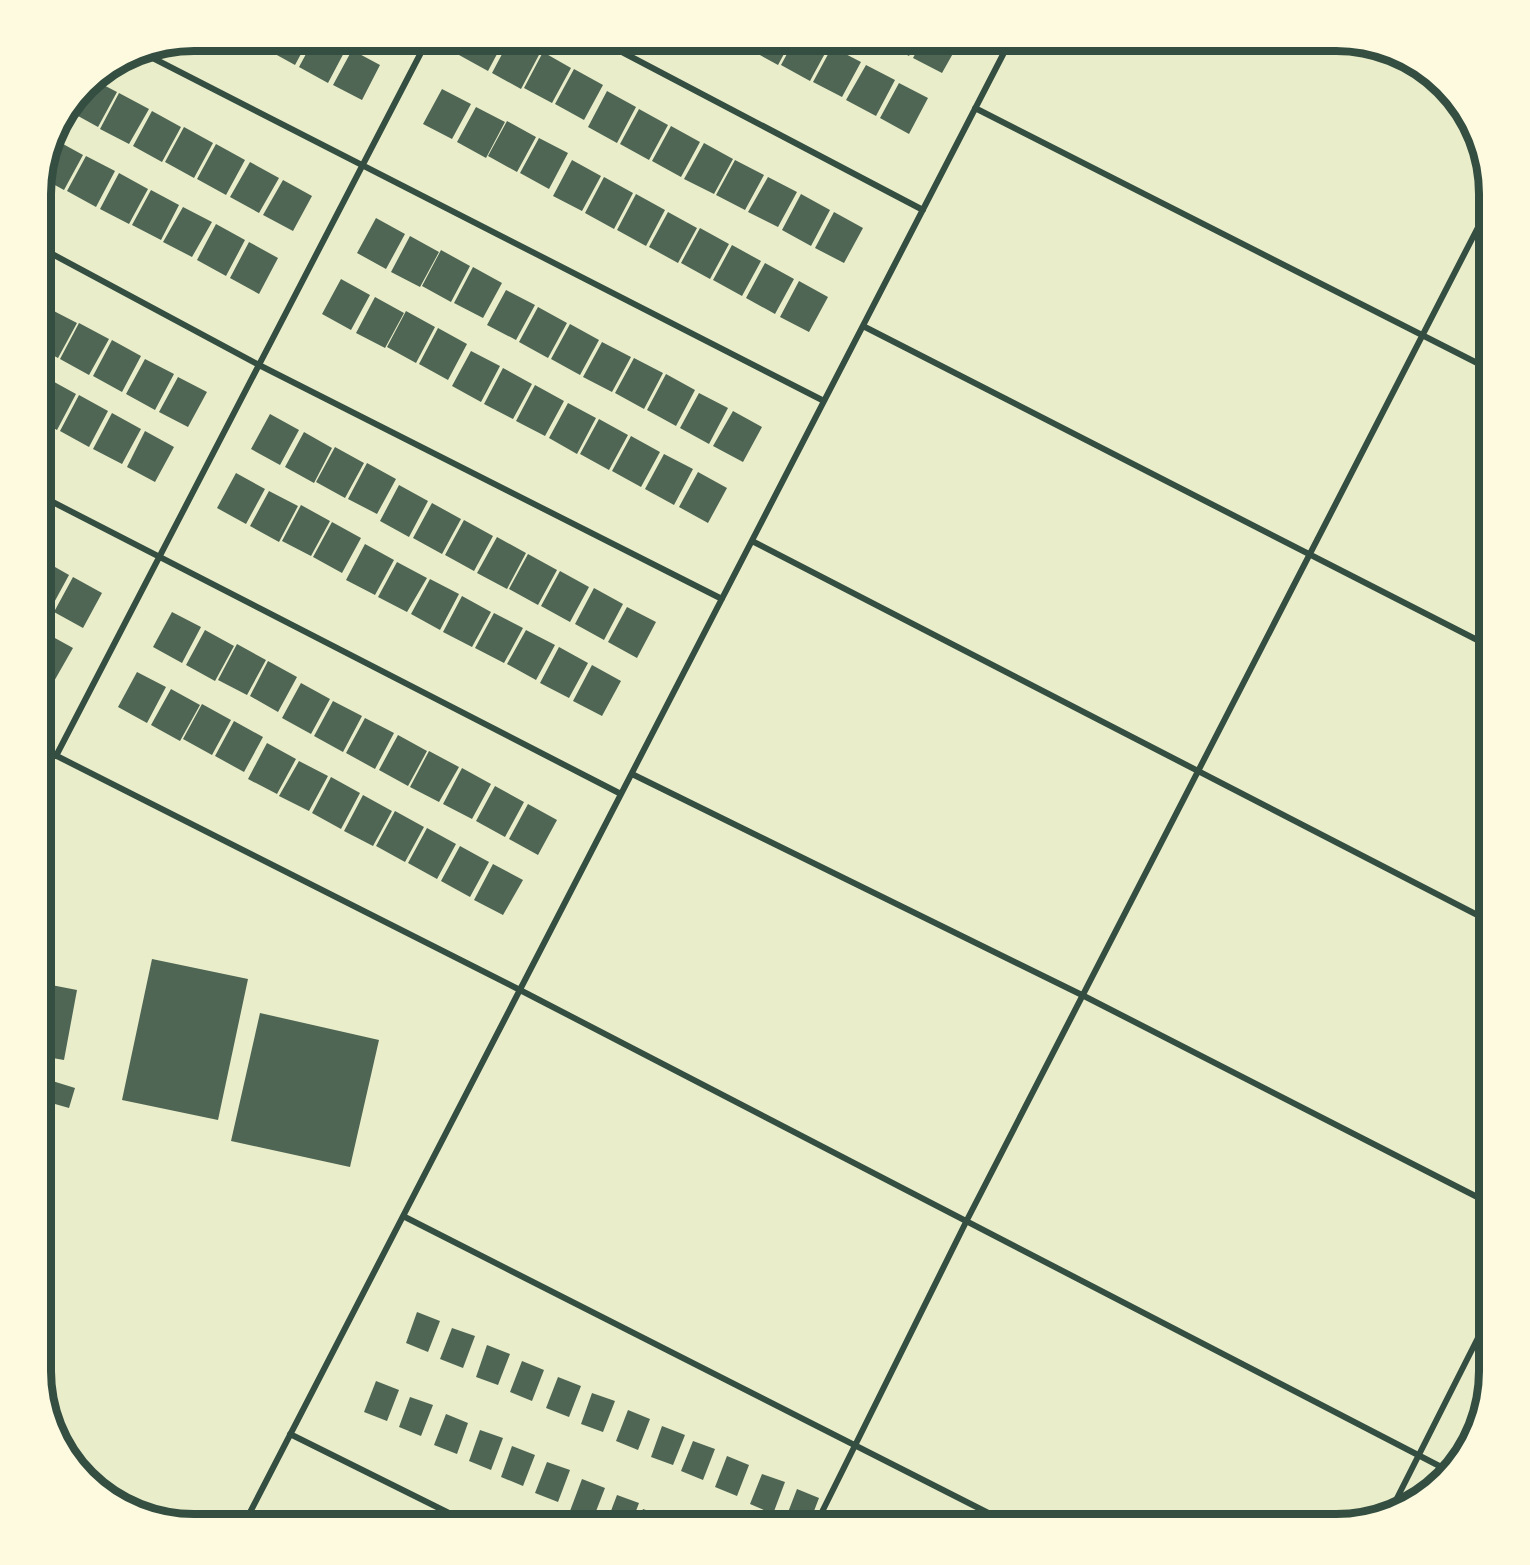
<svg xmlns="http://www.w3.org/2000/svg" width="1530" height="1565" viewBox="0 0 1530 1565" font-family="Ubuntu,sans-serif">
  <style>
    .building { fill: #4f6655 }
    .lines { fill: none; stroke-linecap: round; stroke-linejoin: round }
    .minor { stroke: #344e41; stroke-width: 6 }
    .rim { fill: none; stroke: #344e41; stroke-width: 8 }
  </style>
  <rect width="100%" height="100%" fill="#e9edc9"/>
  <path class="building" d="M250,41H267L263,48Z
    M270,41H308L295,65L266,49Z
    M313,41H335L347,47L328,83L299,67Z
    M466,41H504L488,71L459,55Z
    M509,41H516L540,53L521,89L492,73Z
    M734,41H749L746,47Z
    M754,41H791L778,65L749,49Z
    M794,41H820L829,46L810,81L781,65Z
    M881,41H917L909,56Z
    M922,41H960L942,73L913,58Z
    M832,47L861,62L842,97L813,82Z
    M352,50L380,65L362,100L333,85Z
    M543,52L571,68L552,103L524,88Z
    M866,65L895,80L876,116L846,100Z
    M574,69L603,85L584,120L555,104Z
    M92,79L117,92L98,127L69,111Z
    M899,83L928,98L909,134L880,118Z
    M442,89L471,104L452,139L423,124Z
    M607,91L636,107L617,143L588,127Z
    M119,93L149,109L129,144L100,129Z
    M476,107L505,122L486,158L457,142Z
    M639,109L668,125L649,160L620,144Z
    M152,111L181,127L162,162L133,146Z
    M507,121L536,137L517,172L488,156Z
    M671,126L700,142L681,177L652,161Z
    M184,127L213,143L194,178L165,162Z
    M539,138L568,153L549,189L520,173Z
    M54,139L83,155L64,190L42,178Z
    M704,143L733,159L714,194L684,179Z
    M216,144L245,160L226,195L197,179Z
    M86,156L115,171L96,207L67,191Z
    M572,160L601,176L582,211L553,196Z
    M735,160L764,175L745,210L716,195Z
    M250,162L279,178L259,213L230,197Z
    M119,173L148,189L129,224L100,209Z
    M604,177L633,193L614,229L585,213Z
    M768,177L797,192L778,227L748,212Z
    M283,180L312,196L293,231L263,215Z
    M151,190L179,205L161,240L132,225Z
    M636,194L665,210L646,246L617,230Z
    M801,194L830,210L811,246L782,230Z
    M183,207L212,222L192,257L163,242Z
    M668,212L697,228L678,263L649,247Z
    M834,212L863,228L844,263L815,248Z
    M376,218L405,234L386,269L357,253Z
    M216,224L245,240L226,276L197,260Z
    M700,228L729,244L710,279L681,263Z
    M410,236L439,252L420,287L391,272Z
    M249,242L278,258L259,294L230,278Z
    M732,245L761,261L742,296L713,280Z
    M441,250L470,266L451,302L422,286Z
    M765,263L794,279L775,314L746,298Z
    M473,267L502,283L483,318L454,303Z
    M341,279L370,295L351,330L322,314Z
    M799,281L828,297L809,332L780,317Z
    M506,290L535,305L516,340L487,325Z
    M375,297L404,313L385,348L356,333Z
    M538,307L567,323L548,358L519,342Z
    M48,308L77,323L58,358L41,349V321Z
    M406,311L435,327L416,363L387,347Z
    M79,323L109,339L89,375L60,359Z
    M570,324L599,340L580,375L551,359Z
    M438,328L467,344L448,380L419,364Z
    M112,340L141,356L122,392L93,376Z
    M602,342L631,357L612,392L583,377Z
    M471,351L500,366L481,402L452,386Z
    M634,358L663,373L644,409L615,393Z
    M145,359L174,374L155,410L126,394Z
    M503,368L532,384L513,419L484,404Z
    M666,374L695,390L676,426L647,410Z
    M178,377L207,392L188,427L159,412Z
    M47,378L76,394L57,430L41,421V390Z
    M535,385L564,401L545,436L516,421Z
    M699,393L728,408L709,444L680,428Z
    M79,395L108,411L89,447L60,431Z
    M568,403L596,418L577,454L549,438Z
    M733,411L762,427L743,462L713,446Z
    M112,413L141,429L122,464L93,449Z
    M270,414L299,430L280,465L251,449Z
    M599,419L628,435L609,470L580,454Z
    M145,431L174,447L155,482L127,467Z
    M304,432L332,448L314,483L285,467Z
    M631,436L660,452L641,487L612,471Z
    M335,447L364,463L345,498L316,482Z
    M664,454L693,469L674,505L645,489Z
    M367,463L396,479L377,514L348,499Z
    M698,472L727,488L708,523L679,507Z
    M236,473L265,489L246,524L217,508Z
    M399,485L428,501L409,537L380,521Z
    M269,491L298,506L279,542L250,526Z
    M432,503L461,519L442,554L413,538Z
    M301,505L330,521L311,556L282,541Z
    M464,520L493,536L474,571L445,555Z
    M332,522L361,538L342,573L313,557Z
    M497,537L526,553L507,589L477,573Z
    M365,544L394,560L375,595L346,580Z
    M528,554L557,570L538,605L509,589Z
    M41,559L69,575L50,610L41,605Z
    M397,562L427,578L407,612L378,597Z
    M560,571L589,587L570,622L541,606Z
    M73,577L102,593L83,628L54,612Z
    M430,579L459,594L440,630L411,614Z
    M594,588L623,604L604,640L575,624Z
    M462,596L491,612L472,647L443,632Z
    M627,607L656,622L637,658L608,642Z
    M172,612L201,627L182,663L153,647Z
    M494,613L523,628L504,663L475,648Z
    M205,630L234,646L215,681L186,665Z
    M526,630L555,645L536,680L507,664Z
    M44,632L73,648L53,683L41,676V638Z
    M237,644L266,660L247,695L218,680Z
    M559,647L588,663L569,698L540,683Z
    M268,661L297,677L278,712L250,696Z
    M592,665L621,681L602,716L573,701Z
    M137,672L166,687L147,723L118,707Z
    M301,683L330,699L311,734L282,718Z
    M171,689L200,705L180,741L151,725Z
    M333,701L362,716L343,752L314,736Z
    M202,704L231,720L212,755L183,739Z
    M365,718L394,733L375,769L346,753Z
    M234,721L263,737L244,772L215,756Z
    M398,735L427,751L408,786L379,770Z
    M267,743L296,759L277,794L248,779Z
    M429,751L459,767L439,802L410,787Z
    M299,761L328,776L309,811L279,796Z
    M462,768L491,784L472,819L443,804Z
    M331,777L360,793L341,829L312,813Z
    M495,786L524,802L505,837L476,821Z
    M363,795L392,811L373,846L344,831Z
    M528,804L557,820L538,855L509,839Z
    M395,811L424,827L405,862L376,846Z
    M427,828L456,844L437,879L408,863Z
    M460,846L489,862L470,897L441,881Z
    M493,864L523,880L503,915L474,900Z
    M152,959L248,979L218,1120L122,1100Z
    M41,983L77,990L64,1060L41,1056Z
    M260,1013L379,1040L350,1167L231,1141Z
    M46,1079L75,1088L69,1108L41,1100Z
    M417,1312L440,1321L428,1352L406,1343Z
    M452,1328L475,1336L463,1368L440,1359Z
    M487,1345L510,1354L498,1385L476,1377Z
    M522,1361L544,1370L532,1401L510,1392Z
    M558,1377L581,1386L569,1417L546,1408Z
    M376,1381L399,1390L387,1421L364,1412Z
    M592,1393L615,1401L603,1432L581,1424Z
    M410,1397L433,1405L421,1436L399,1427Z
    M628,1410L650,1419L638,1450L616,1441Z
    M446,1414L468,1423L457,1454L434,1445Z
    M662,1426L685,1435L673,1465L651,1457Z
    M480,1430L503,1438L491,1470L469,1461Z
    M693,1441L715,1449L703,1480L681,1471Z
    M512,1446L535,1455L523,1486L501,1477Z
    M727,1456L749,1465L737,1496L715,1487Z
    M547,1462L570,1470L558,1502L535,1493Z
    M762,1474L785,1482L773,1514L750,1504Z
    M582,1479L605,1488L593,1519L570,1511Z
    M797,1489L819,1498L809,1524H795L785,1520Z
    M617,1495L639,1503L631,1524H606Z
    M643,1509L666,1517L663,1524H637Z"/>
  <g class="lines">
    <path class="minor" d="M601,41L923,210
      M139,51L824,401
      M975,108L1489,369
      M41,248L259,365L722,599
      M863,326L1489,646
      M41,496L621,794
      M752,541L1489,921
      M41,748L520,990L1449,1471
      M56,756L427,41
      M632,774L1082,995L1489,1203
      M403,1216L1010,1524
      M290,1434L471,1524
      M1389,1514L1489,1316
      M244,1524L1010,41
      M816,1524L967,1220L1489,206"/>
  </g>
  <path d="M0 0H1530V1565H0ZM194 51H1336A143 143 0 0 1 1479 194V1371A143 143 0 0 1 1336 1514H194A143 143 0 0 1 51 1371V194A143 143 0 0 1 194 51Z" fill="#fefae0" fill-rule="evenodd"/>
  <path class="rim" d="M194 51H1336A143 143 0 0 1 1479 194V1371A143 143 0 0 1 1336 1514H194A143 143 0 0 1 51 1371V194A143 143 0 0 1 194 51Z"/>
</svg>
